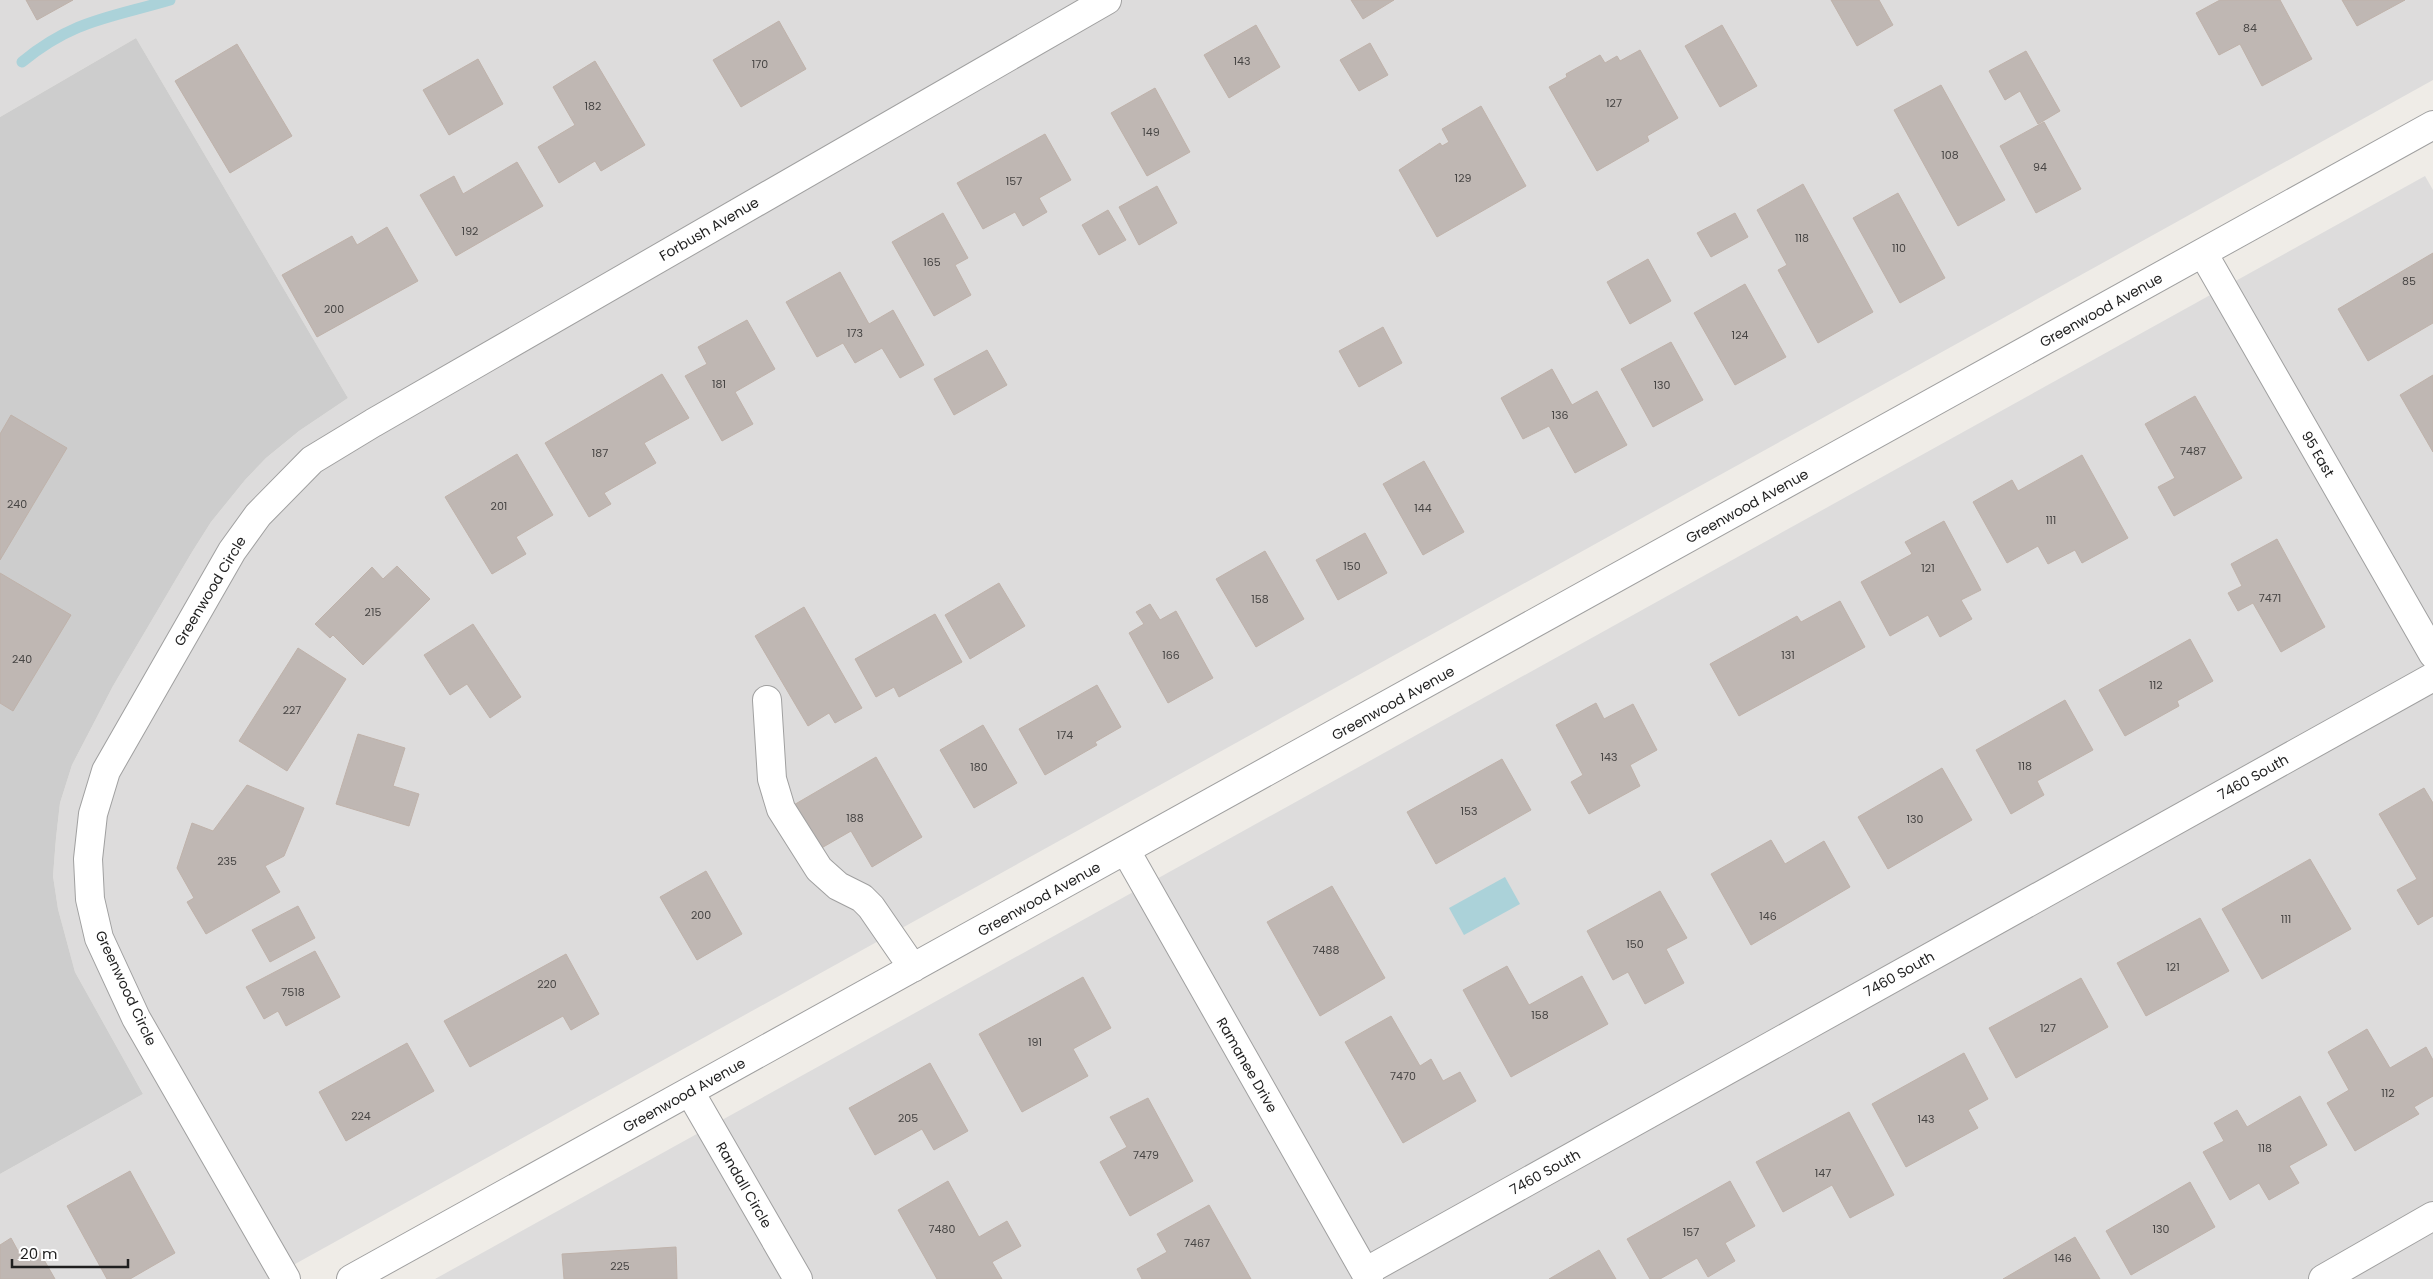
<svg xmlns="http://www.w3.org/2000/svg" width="2433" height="1279" viewBox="0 0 2433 1279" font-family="Poppins,sans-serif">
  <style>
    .residential { fill: #dddcdc }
    .religious { fill: #cdcdcd }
    .water { fill: #abd2d9 }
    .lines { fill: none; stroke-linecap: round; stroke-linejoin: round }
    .stream { stroke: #abd2d9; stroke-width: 11 }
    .building { fill: #bfb7b3; stroke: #bfb2aa }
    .minor-casing { stroke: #a0a0a0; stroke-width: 30 }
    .minor { stroke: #fff; stroke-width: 28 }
    .labels { text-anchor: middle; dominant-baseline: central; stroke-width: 4; stroke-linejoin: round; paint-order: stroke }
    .number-label { font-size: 11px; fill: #474544 }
    .street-label { font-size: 14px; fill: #1f1f1f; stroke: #fff }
  </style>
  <rect width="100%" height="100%" fill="#efece7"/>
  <path class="residential" d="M0,0H2433V80L268,1279H0V1174L143,1094L75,972L58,909L53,876L56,838L60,803L72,765L113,686L192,552L211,522L245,480L266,458L299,431L348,398L136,38L0,117Z
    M2425,176L2433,190V1279H435Z"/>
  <path class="religious" d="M136,38L348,398L299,431L266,458L245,480L211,522L192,552L113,686L72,765L60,803L56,838L53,876L58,909L75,972L143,1094L0,1174V117Z"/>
  <path class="water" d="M1505,877L1520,904L1464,935L1449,908Z"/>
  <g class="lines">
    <path class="stream" d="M22,62C73,20 109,18 170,0"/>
  </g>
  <path class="building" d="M26,0H73L37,20Z
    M1351,0H1394L1363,19Z
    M1831,0H1879L1893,25L1857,46Z
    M2220,0H2280L2312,59L2262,86L2240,44L2219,55L2196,13Z
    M2342,0H2405L2357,26Z
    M779,21L806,69L741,107L713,60Z
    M1256,25L1280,67L1229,98L1204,55Z
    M1722,25L1757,86L1720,107L1685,46Z
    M1370,43L1388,75L1359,91L1340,60Z
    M237,44L292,136L230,173L175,81Z
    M1640,50L1678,118L1647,136L1649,141L1597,171L1549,87L1567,77L1566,74L1600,55L1605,63L1617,56L1620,61Z
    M2026,51L2060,111L2038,124L2020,91L2005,100L1989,71Z
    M478,59L503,104L449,135L423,90Z
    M595,61L645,145L601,171L595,161L559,183L538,147L575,125L553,87Z
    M1941,85L2005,200L1958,226L1894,110Z
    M1155,88L1190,152L1147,176L1111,113Z
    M1481,106L1526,186L1437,237L1399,170L1440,143L1442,146L1449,142L1442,129Z
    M2044,122L2081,189L2036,213L2000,146Z
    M1045,134L1071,180L1039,198L1047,212L1023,226L1015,212L983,229L957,183Z
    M517,162L543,206L456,256L420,195L454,176L463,194Z
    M1803,184L1873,312L1818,343L1778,270L1787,265L1757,210Z
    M1157,186L1177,223L1139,245L1119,207Z
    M1898,193L1945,278L1900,303L1853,218Z
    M1108,210L1126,240L1099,255L1082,225Z
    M943,213L968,258L955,265L971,295L934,316L892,242Z
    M1735,213L1748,237L1711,257L1697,233Z
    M387,227L418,281L317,337L282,275L352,236L357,245Z
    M2433,253V323L2368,361L2338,309Z
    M1648,259L1671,301L1630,324L1607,282Z
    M840,272L869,324L893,310L924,365L900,378L882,348L855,363L843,343L817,357L786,302Z
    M1745,284L1786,357L1735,385L1694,313Z
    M747,320L775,369L735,392L753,424L722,441L685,376L707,364L698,347Z
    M1383,327L1402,363L1359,387L1339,351Z
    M1671,342L1703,400L1653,427L1621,369Z
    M987,350L1007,385L954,415L934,379Z
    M1552,369L1572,405L1597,391L1627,445L1575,473L1549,426L1523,439L1501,398Z
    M662,374L689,418L644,443L656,463L604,493L611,504L589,517L545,443Z
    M2433,375V452L2400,395Z
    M2195,396L2242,478L2174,516L2158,487L2175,478L2145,424Z
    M11,415L67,448L0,560V434Z
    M517,454L553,515L516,537L526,554L492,574L445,497Z
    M2082,455L2128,538L2082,563L2075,550L2048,564L2038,546L2007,563L1973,502L2012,480L2018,491Z
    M1424,461L1464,532L1423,555L1383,484Z
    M1944,521L1981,590L1961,600L1972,619L1940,637L1928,615L1890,636L1861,582L1912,554L1905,542Z
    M1365,533L1387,573L1338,600L1316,560Z
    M2277,539L2325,627L2281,652L2253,603L2238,611L2228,593L2242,586L2231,564Z
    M1265,551L1304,619L1256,647L1216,579Z
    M397,566L430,599L363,665L333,635L330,638L315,624L372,567L383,579Z
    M0,573L71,615L13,711L0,703Z
    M999,583L1025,626L970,659L945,615Z
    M1840,601L1865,647L1739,716L1710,664L1797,616L1801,622Z
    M1150,604L1160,620L1176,611L1213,678L1168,703L1129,633L1144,624L1136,612Z
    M804,607L862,708L835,723L829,713L808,726L755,636Z
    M935,614L962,662L899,697L894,687L876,697L855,659Z
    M473,624L521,697L490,718L467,684L450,695L424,655Z
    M2190,639L2213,681L2177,701L2179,706L2125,736L2099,690Z
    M298,648L346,679L287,771L239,741Z
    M1097,685L1121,727L1095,742L1097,745L1045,775L1019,729Z
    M2065,700L2093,750L2037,781L2044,795L2011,814L1976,750Z
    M1596,703L1604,719L1633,704L1657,750L1630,765L1640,786L1589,814L1571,782L1583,775L1556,725Z
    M983,725L1017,783L974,808L940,750Z
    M358,734L405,748L393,786L419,794L409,826L336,804Z
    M876,757L922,837L872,867L851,831L818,850L792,806Z
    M1502,759L1531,810L1436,864L1407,812Z
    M1942,768L1972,820L1888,869L1858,817Z
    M247,785L304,808L284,856L265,866L280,892L206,934L187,902L194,898L177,868L192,823L213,831Z
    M2424,788L2433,803V916L2418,925L2397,890L2417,879L2379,814Z
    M1771,840L1785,864L1824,841L1850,887L1751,945L1711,874Z
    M2310,859L2351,929L2262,979L2222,909Z
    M706,871L742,934L697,960L660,897Z
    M1332,886L1385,978L1320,1016L1267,922Z
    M1660,891L1687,938L1666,949L1684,983L1645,1004L1628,972L1613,980L1587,931Z
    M298,906L315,938L270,962L252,930Z
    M2200,918L2229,971L2146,1016L2117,963Z
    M315,951L340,997L286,1026L278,1011L264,1019L246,987Z
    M566,954L599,1014L571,1030L563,1016L470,1067L444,1021Z
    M1507,966L1529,1005L1582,976L1608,1024L1511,1077L1463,990Z
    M1083,977L1111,1028L1073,1049L1088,1076L1022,1112L979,1034Z
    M2081,978L2108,1027L2016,1078L1989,1028Z
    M1391,1016L1420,1066L1431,1059L1443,1081L1460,1072L1476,1101L1403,1143L1345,1042Z
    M2367,1029L2390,1068L2426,1047L2433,1060V1096L2414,1107L2419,1114L2355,1151L2327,1103L2349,1090L2328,1052Z
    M407,1043L434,1091L346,1141L319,1092Z
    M1964,1053L1988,1099L1968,1110L1978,1128L1906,1167L1872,1104Z
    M930,1063L968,1131L934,1150L922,1129L875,1155L849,1108Z
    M2300,1096L2327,1145L2289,1166L2299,1183L2269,1200L2259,1183L2230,1200L2203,1152L2224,1141L2214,1123L2237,1110L2247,1127Z
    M1148,1098L1193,1181L1130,1216L1100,1162L1127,1147L1110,1117Z
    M1849,1112L1894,1195L1850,1218L1832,1185L1783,1212L1756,1162Z
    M130,1171L175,1253L130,1279H107L67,1206Z
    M948,1181L979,1237L1007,1221L1021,1246L992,1262L1002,1279H937L898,1210Z
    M1730,1181L1755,1226L1725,1243L1735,1261L1708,1277L1697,1258L1660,1279H1650L1627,1239Z
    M2190,1182L2215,1227L2131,1275L2106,1231Z
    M1209,1205L1251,1279H1142L1137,1269L1167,1252L1157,1234Z
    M2075,1237L2100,1279H2003Z
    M11,1238L23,1260L39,1251L55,1279H0V1245Z
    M676,1247L677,1279H564L562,1254Z
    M1599,1250L1616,1279H1549Z"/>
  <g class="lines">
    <defs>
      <path id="minor" d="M2203,253L2433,654
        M767,700L772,779L781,809L819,869L838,886L862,898L871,907L913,968
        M1126,851L1369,1279
        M690,1092L798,1279
        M1365,1272L2433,677
        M286,1279L136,1018L99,938L90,899L88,859L93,814L106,771L232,551L258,515L312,460L373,423L1107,0
        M351,1279L2433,125
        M2323,1279L2433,1216"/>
    </defs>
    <use href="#minor" class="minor-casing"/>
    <use href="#minor" class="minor"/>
  </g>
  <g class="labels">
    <g class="number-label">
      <text x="2250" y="28">84</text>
      <text x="1242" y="61">143</text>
      <text x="760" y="64">170</text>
      <text x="1614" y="103">127</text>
      <text x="593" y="106">182</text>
      <text x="1151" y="132">149</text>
      <text x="1950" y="155">108</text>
      <text x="2040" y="167">94</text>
      <text x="1463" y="178">129</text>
      <text x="1014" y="181">157</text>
      <text x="470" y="231">192</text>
      <text x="1802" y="238">118</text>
      <text x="1899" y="248">110</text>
      <text x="932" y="262">165</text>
      <text x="2409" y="281">85</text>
      <text x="334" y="309">200</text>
      <text x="855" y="333">173</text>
      <text x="1740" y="335">124</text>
      <text x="719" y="384">181</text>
      <text x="1662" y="385">130</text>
      <text x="1560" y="415">136</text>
      <text x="2193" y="451">7487</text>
      <text x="600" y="453">187</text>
      <text x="17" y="504">240</text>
      <text x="499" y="506">201</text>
      <text x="1423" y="508">144</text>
      <text x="2051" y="520">111</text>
      <text x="1352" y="566">150</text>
      <text x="1928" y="568">121</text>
      <text x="2270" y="598">7471</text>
      <text x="1260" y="599">158</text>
      <text x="373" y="612">215</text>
      <text x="1171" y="655">166</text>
      <text x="1788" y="655">131</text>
      <text x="22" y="659">240</text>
      <text x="2156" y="685">112</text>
      <text x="292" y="710">227</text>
      <text x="1065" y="735">174</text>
      <text x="1609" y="757">143</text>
      <text x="2025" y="766">118</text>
      <text x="979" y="767">180</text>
      <text x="1469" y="811">153</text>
      <text x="855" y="818">188</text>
      <text x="1915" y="819">130</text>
      <text x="227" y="861">235</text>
      <text x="701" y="915">200</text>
      <text x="1768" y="916">146</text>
      <text x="2286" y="919">111</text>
      <text x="1635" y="944">150</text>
      <text x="1326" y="950">7488</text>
      <text x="2173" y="967">121</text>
      <text x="547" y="984">220</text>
      <text x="293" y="992">7518</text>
      <text x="1540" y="1015">158</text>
      <text x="2048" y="1028">127</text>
      <text x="1035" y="1042">191</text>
      <text x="1403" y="1076">7470</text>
      <text x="2388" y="1093">112</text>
      <text x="361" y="1116">224</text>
      <text x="908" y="1118">205</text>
      <text x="1926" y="1119">143</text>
      <text x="2265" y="1148">118</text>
      <text x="1146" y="1155">7479</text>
      <text x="1823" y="1173">147</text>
      <text x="942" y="1229">7480</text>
      <text x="2161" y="1229">130</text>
      <text x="1691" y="1232">157</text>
      <text x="1197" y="1243">7467</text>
      <text x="2063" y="1258">146</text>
      <text x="620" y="1266">225</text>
    </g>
    <g class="street-label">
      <text transform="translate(709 229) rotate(-30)">Forbush Avenue</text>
      <text transform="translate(2101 310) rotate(-29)">Greenwood Avenue</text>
      <text transform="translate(2318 454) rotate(60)">95 East</text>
      <text transform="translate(1747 506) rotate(-29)">Greenwood Avenue</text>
      <text transform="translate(210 591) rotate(-59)">Greenwood Circle</text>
      <text transform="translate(1393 703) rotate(-29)">Greenwood Avenue</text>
      <text transform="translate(2253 777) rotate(-29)">7460 South</text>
      <text transform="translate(1039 899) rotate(-29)">Greenwood Avenue</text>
      <text transform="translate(1899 974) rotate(-29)">7460 South</text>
      <text transform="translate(126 988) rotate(65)">Greenwood Circle</text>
      <text transform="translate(1247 1065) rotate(60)">Ramanee Drive</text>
      <text transform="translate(684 1095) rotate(-29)">Greenwood Avenue</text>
      <text transform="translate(1545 1172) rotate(-29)">7460 South</text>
      <text transform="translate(744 1185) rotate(60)">Randall Circle</text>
    </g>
  </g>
  <path d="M12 1259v8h116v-8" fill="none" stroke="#1f1f1f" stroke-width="2.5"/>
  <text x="20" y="1259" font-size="15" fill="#1f1f1f" stroke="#ffffff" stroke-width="4" paint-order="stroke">20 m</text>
</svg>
